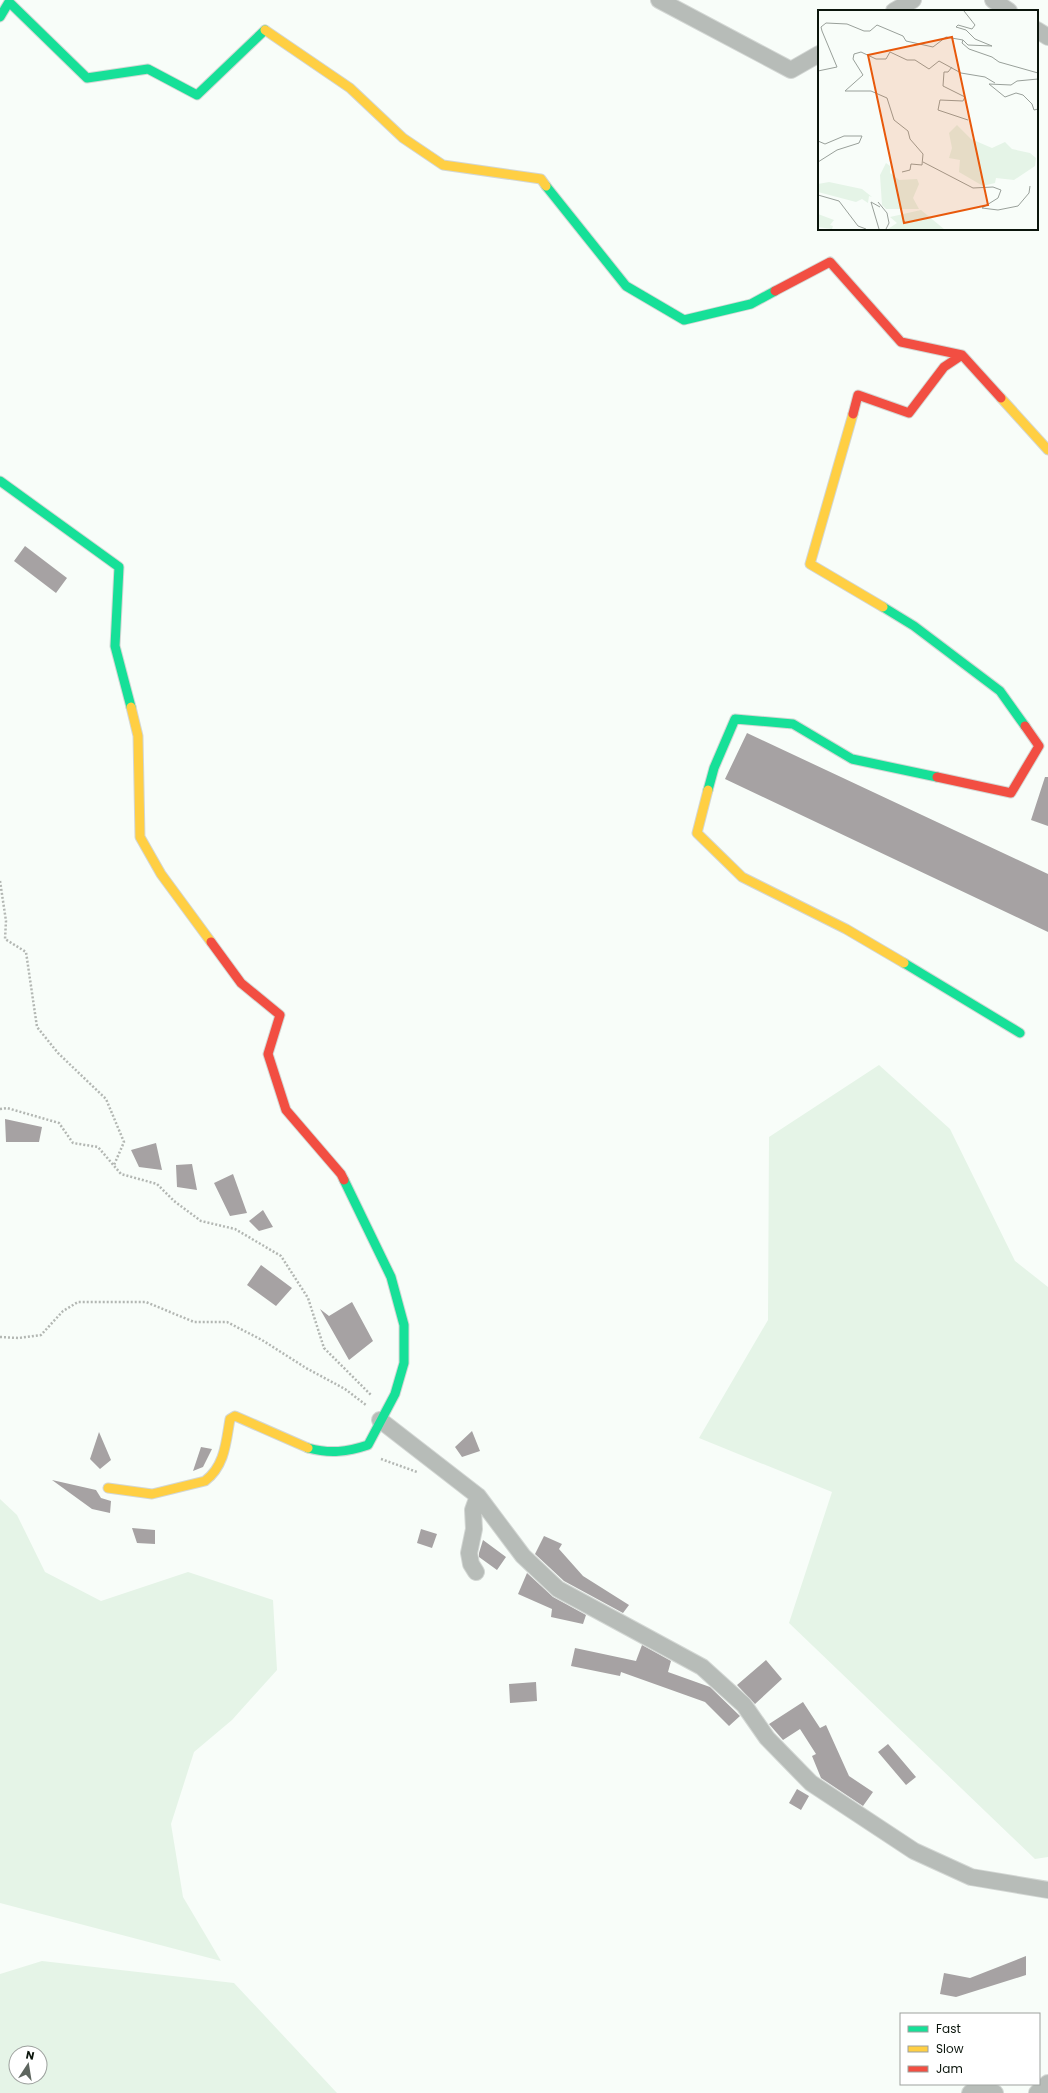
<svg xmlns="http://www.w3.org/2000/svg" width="1048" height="2093" viewBox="0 0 1048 2093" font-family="Poppins,sans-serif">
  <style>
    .green { fill: #e5f4e7; fill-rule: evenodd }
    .building { fill: #a6a2a3 }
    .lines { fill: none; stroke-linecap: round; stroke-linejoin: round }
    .street-casing { stroke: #d3d7d4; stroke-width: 18 }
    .fast-casing { stroke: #d3d7d4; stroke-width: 11 }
    .slow-casing { stroke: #d3d7d4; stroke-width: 11 }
    .jam-casing { stroke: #d3d7d4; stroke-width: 11 }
    .path { stroke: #b3b7b3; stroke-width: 2.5; stroke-dasharray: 2 2; stroke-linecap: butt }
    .street { stroke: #b7bcb8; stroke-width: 16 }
    .fast { stroke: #16e098; stroke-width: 9 }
    .slow { stroke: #ffcf43; stroke-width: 9 }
    .jam { stroke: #f24e42; stroke-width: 9 }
    .inset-road { fill: none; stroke: #99a09a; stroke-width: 1 }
    .view { fill: #e8590c; fill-opacity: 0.15; stroke: #e8590c; stroke-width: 2 }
    .inset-edge { fill: none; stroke: #0b150c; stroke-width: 2 }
  </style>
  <rect width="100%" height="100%" fill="#f8fdf9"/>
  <path class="green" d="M879,1065L950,1129L1015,1261L1048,1287V1857L1035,1859L789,1623L832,1492L699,1438L768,1320L769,1137Z
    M0,1499L17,1515L45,1572L101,1601L188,1572L273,1600L277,1670L232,1720L194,1752L171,1824L183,1897L221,1961L0,1903Z
    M42,1961L234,1983L337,2093H0V1974ZM16,2053H40V2077H16Z"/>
  <path class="building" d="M25,546L67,578L56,593L14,561Z
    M747,733L1048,874V932L725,779Z
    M1045,777H1048V826L1031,820Z
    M5,1119L42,1127L39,1142H6Z
    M156,1143L162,1170L139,1167L131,1150Z
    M192,1164L197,1190L177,1187L176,1165Z
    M233,1174L247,1213L230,1216L214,1183Z
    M263,1210L273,1227L259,1231L249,1221Z
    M261,1265L292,1288L276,1306L247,1285Z
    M352,1302L373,1341L349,1360L320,1309L329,1316Z
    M472,1431L480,1451L462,1457L455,1447Z
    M99,1432L111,1460L100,1469L90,1459Z
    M201,1447L212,1449L203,1467L193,1471Z
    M52,1480L96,1490L101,1498L111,1501L110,1513L92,1509Z
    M132,1528L155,1530V1544L137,1543Z
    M421,1529L437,1534L432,1548L417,1543Z
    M544,1536L562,1544L559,1549L583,1576L629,1605L623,1613L564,1581L535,1554Z
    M483,1540L506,1557L497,1570L479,1557V1553Z
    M527,1573L553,1597L586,1615L583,1624L551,1617L552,1609L518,1594Z
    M642,1645L671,1661L668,1672L710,1687L740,1716L729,1726L705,1702L621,1672L620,1676L571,1666L575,1648L636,1661Z
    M766,1660L782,1679L755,1704L737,1685Z
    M536,1682L537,1701L510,1703L509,1684Z
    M803,1702L820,1728L826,1725L849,1776L873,1792L863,1806L821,1778L812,1756L816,1754L800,1729L783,1740L769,1724Z
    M888,1744L916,1777L906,1785L878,1752Z
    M797,1789L809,1796L801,1810L789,1803Z
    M1026,1956V1975L956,1997L940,1994L944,1973L970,1978Z"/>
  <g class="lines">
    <defs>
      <path id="street" d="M659,0L791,70L819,54
        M993,0L1009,11
        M894,11L913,0
        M1037,30L1048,37
        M380,1420L478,1496L523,1556L558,1589L702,1667L744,1705L767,1738L811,1783L914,1851L971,1877L1048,1890
        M476,1572L471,1564L469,1553L474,1529L473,1510L478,1496
        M970,2093L977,2087L995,2093
        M1037,2093L1048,2083"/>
      <path id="fast" d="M0,17L9,2L87,78L148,69L197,95L265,30
        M546,186L626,286L684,320L751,304L775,291
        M0,481L119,567L115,646L131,707
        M883,607L914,626L1000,691L1025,726
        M708,790L714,768L735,719L793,724L852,759L937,777
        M904,963L1020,1033
        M308,1448C330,1454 347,1452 368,1445L395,1394L404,1363V1325L391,1277L344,1180"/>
      <path id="slow" d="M265,30L350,88L403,138L443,165L541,179L546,186
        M1001,398L1048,450
        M853,414L810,564L883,607
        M131,707L138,736L140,837L161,874L211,942
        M708,790L697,833L742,877L846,929L904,963
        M108,1488L152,1494L205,1481C225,1466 226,1442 230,1419L235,1416L308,1448"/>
      <path id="jam" d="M775,291L830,262L901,342L962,355L1001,398
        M853,414L858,395L909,413L944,367L962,355
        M937,777L1011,793L1039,746L1025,726
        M211,942L241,983L280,1015L268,1054L286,1110L341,1174L344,1180"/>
    </defs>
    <use href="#street" class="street-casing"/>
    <use href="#fast" class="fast-casing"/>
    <use href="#slow" class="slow-casing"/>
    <use href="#jam" class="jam-casing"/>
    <path class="path" d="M0,881L6,921L5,939L26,952L37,1027L58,1053L106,1099L124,1142L114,1165
      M0,1109L7,1108L59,1123L73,1143L98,1147L121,1174L157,1184L174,1201L201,1221L235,1229L281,1256L308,1298L324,1348L372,1396
      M0,1337L19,1338L41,1335L63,1311L78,1302H146L194,1322H227L262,1340L306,1368L345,1389L366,1405
      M381,1459L417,1472"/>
    <use href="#street" class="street"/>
    <use href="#fast" class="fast"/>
    <use href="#slow" class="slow"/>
    <use href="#jam" class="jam"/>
  </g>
  <g transform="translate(818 10)">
    <rect width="220" height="220" fill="#f8fdf9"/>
    <path d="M139,115L153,129L174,138L187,132L194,139L212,143L218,148L217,156L196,170L178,168L177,173L165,176L141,162L142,150L131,148L134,138L131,123ZM68,153L72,156V163L81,170L99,169L101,174L95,188L101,199H68L64,195L62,165ZM11,172L44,179L54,187L51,186L50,193L44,189L38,192L0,182V174ZM103,200L126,219H70L79,213L72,207ZM0,204L16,210L12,215L15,216L14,219L0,217Z" fill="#e5f4e7"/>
    <path class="inset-road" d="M140,15L154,19L157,15L146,1M145,30L144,33L151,39L174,47L181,52L220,63M134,57L130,62H126L125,76L147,87L145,91L122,90L120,100L150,110M0,61L19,57L4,21L3,17L8,13L29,14L46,21H52L59,15L85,26L88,31L115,37L128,27L145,30L150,35L174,36L157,29L148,20L138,17L140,15M220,69L199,71L193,75L171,74L187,87L198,83L205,85L214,94L216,100L220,99M0,131L7,134L26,126H44L41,133L19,140L0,152M105,152L155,178L175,177L183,180L180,188L164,198L180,200L200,196L211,183L212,176M84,162L92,160L93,154L104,155L105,144L92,129L90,121L76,110L69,88L53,81H27L45,65L35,49L36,44L43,42L58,49H68L72,42L89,50H97L111,59L121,51L143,63L167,67L177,73M0,185L21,191L40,216L48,219M60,192L69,203L71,213L68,219M61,219L53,192L62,197"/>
    <path class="view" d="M134,27L170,195L86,213L50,45Z"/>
    <rect width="220" height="220" class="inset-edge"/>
  </g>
  <rect x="900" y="2013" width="140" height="72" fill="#ffffff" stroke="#9da19e"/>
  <rect x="908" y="2026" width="20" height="6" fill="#16e098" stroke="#9da19e"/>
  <text x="936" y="2033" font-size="12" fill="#0b150c">Fast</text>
  <rect x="908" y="2046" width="20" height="6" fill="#ffcf43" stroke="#9da19e"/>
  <text x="936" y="2053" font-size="12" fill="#0b150c">Slow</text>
  <rect x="908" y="2066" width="20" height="6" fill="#f24e42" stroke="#9da19e"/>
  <text x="936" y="2073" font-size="12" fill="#0b150c">Jam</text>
  <g transform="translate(28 2065) rotate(12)"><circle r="19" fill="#ffffff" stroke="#9da19e"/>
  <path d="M0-3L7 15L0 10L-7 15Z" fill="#5e665f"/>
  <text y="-6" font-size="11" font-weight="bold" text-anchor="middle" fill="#0b150c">N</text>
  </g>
</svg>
